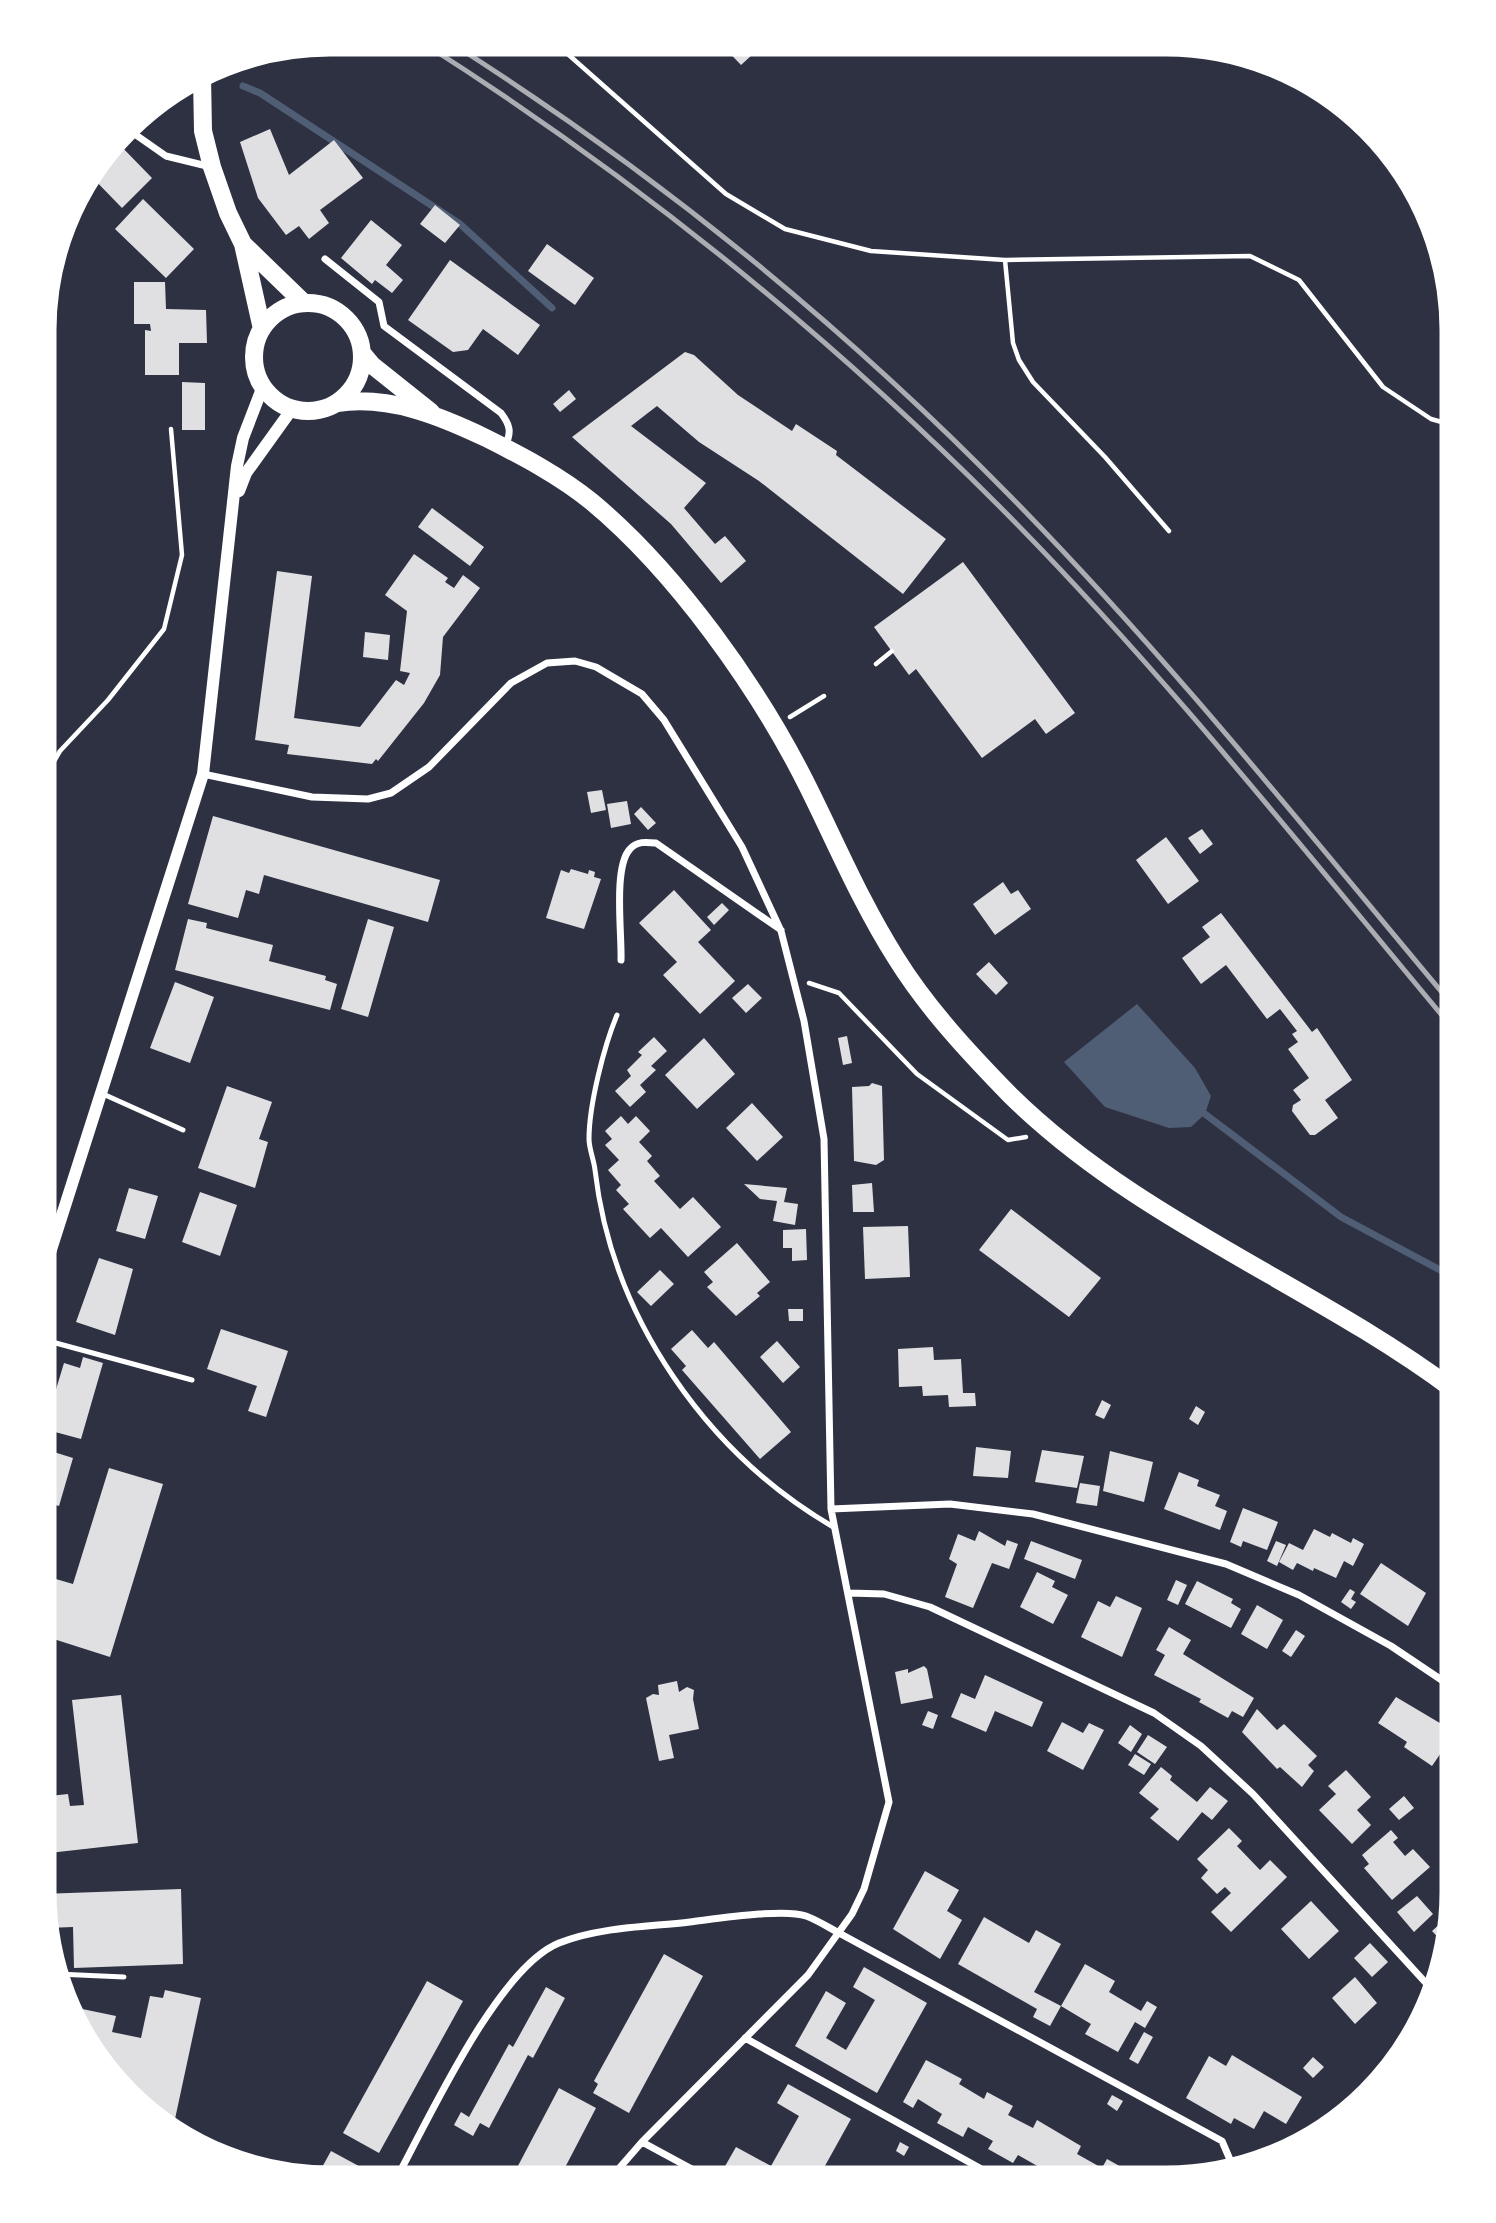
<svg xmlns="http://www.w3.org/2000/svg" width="1496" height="2223" viewBox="0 0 1496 2223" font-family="Arial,sans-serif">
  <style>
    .water { fill: #4f5d75 }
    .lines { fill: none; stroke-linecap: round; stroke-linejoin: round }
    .stream { stroke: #4f5d75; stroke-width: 7 }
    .building { fill: #e0e0e3 }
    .path { stroke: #fff; stroke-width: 4.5 }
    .service { stroke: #fff; stroke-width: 5 }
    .minor { stroke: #fff; stroke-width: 7 }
    .tertiary { stroke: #fff; stroke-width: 12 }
    .primary { stroke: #fff; stroke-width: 18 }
    .rail { stroke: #abadb3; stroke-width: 5 }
    .rim { fill: none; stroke: #fff; stroke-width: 9 }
  </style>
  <rect width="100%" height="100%" fill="#2d3142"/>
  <path class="water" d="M1137,1004L1195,1068L1211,1096L1205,1114L1191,1127L1169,1128L1105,1107L1064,1062Z"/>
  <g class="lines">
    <path class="stream" d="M243,86L260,93L460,224L552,308
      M1205,1114L1341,1217L1455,1278"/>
  </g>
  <path class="building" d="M724,41L764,42L765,43L741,65L721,44Z
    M270,129L289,175L334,140L363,178L320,210L329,223L309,239L299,226L286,235L258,198L240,142Z
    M116,141L152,178L122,208L89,174Z
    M143,199L194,249L166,278L115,229Z
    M435,205L460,225L445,243L420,224Z
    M371,220L402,245L386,265L403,280L392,293L375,280L372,284L341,258Z
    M547,244L594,278L575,305L528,271Z
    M450,260L540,325L518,355L483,329L468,350L453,352L408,320Z
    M134,282H165L166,309L206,310L207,343H179V375H145V330L151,331L150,324H134Z
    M685,352L694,355L738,395L792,431L796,424L837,451L836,455L946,539L903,594L759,481L699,442L657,406L631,426L706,483L684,508L715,544L725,536L746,561L721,583L671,524L572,437Z
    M182,382L205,383V430H182Z
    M569,390L576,399L560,412L553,404Z
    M432,508L484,547L470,566L418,527Z
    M414,554L448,578L445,582L454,588L463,575L480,588L443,637L440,675L424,703L378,761L376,759L372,764L287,754L289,745L255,740L277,571L312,576L294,718L360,727L396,680L404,685L410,673L400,671L407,611L385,595Z
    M963,562L1075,713L1046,734L1035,719L982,758L916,669L909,675L874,627Z
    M365,632L390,635L388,660L363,657Z
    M602,790L606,810L591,813L587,792Z
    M627,801L631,824L611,828L607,804Z
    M641,807L656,823L648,830L634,814Z
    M213,816L440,880L428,922L264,875L259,894L246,890L238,918L188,904Z
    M1202,829L1213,844L1200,854L1188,838Z
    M1166,837L1199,881L1168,904L1136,860Z
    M571,869L588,874L589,870L595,872L594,877L601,879L584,929L546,918L561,870L569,873Z
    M1003,882L1011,894L1018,890L1031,909L995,935L973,904Z
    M674,890L711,930L698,942L735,981L700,1014L663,975L677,962L639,923Z
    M722,903L729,910L714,925L707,917Z
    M1221,913L1312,1032L1317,1028L1352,1080L1325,1100L1338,1118L1315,1135H1310L1292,1111L1293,1105L1301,1100L1293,1090L1309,1078L1288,1049L1298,1042L1292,1034L1297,1031L1280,1009L1267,1019L1226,965L1201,984L1182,958L1210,937L1202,927Z
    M188,919L207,923L206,928L273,945L269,961L326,976L325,980L337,984L330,1010L175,970Z
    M368,919L394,927L368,1017L341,1009Z
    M989,962L1008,983L996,995L976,974Z
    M175,982L214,997L190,1063L150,1048Z
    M748,984L762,998L746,1013L732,998Z
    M847,1036L852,1063L843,1065L838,1038Z
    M654,1037L667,1051L651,1066L656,1070L640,1085L646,1092L630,1107L615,1091L631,1076L627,1070L642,1055L638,1052Z
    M704,1038L735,1074L697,1109L665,1075Z
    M872,1083L882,1086L884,1160L876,1165L854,1161L852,1087L869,1086Z
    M227,1086L272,1102L259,1139L268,1142L255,1188L198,1168Z
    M752,1103L783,1137L757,1161L726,1128Z
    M621,1116L628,1124L636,1116L650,1131L639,1142L652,1156L647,1161L660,1176L654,1181L680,1209L693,1197L721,1227L688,1257L661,1228L650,1238L623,1209L629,1204L616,1190L621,1185L608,1170L619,1160L605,1145L612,1139L605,1131Z
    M872,1183L874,1212H853L852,1185Z
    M744,1184L787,1188L784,1202L798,1204L795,1225L773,1221L777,1201L760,1199Z
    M129,1188L158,1196L145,1239L116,1231Z
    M200,1192L237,1205L220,1256L182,1242Z
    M1011,1209L1101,1278L1069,1317L979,1250Z
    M908,1226L910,1277L865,1279L863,1227Z
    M806,1229L807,1260L792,1261V1248H783V1230Z
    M737,1243L770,1282L757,1293L760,1296L736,1316L707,1287L713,1282L704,1272Z
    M99,1258L133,1269L115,1335L76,1322Z
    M660,1270L674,1284L651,1306L637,1292Z
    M788,1309H803V1321H789Z
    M221,1329L288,1351L266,1417L248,1411L257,1386L207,1369Z
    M692,1330L708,1348L714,1342L791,1432L760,1459L682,1370L686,1366L671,1349Z
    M777,1341L800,1367L783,1383L760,1357Z
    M933,1347L934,1360L961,1359L963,1393H975L976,1406L949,1407L948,1395L923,1396L922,1386L899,1387L898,1349Z
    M83,1357L103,1363L81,1439L44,1429L64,1363L80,1368Z
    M1102,1400L1111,1405L1104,1419L1095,1415Z
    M1196,1406L1205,1412L1198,1425L1189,1419Z
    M976,1447L1011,1451L1008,1478L973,1476Z
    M41,1448L73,1458L59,1506L41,1501Z
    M1042,1450L1084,1456L1077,1488L1035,1482Z
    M1110,1451L1153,1462L1144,1502L1103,1491Z
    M109,1468L163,1484L110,1657L41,1635L42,1575L73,1584Z
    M1179,1472L1199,1480L1197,1486L1220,1495L1215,1506L1227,1511L1220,1530L1164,1509Z
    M1080,1483L1100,1486L1097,1506L1076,1503Z
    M1243,1508L1278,1522L1267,1550L1243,1541L1241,1547L1230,1542Z
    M1314,1529L1330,1537L1332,1533L1351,1543L1353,1538L1364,1544L1353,1566L1344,1561L1336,1578L1314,1568L1313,1571L1297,1563L1293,1570L1279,1562L1289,1543L1303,1550Z
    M979,1531L1005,1546L1007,1540L1018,1544L1009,1569L992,1563L973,1608L945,1597L957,1564L949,1559L958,1534L975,1541Z
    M1031,1541L1082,1560L1075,1579L1024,1559Z
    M1276,1541L1286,1545L1277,1566L1267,1561Z
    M1381,1563L1426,1593L1408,1626L1360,1594Z
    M1037,1572L1055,1581L1052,1587L1068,1595L1053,1624L1020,1607Z
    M1176,1580L1187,1585L1178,1605L1167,1600Z
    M1197,1581L1233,1599L1231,1603L1241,1609L1231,1628L1185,1604Z
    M1350,1589L1355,1592L1351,1599L1356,1602L1351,1609L1341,1602Z
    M1116,1596L1142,1608L1122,1657L1081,1637L1098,1601L1110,1607Z
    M1257,1605L1283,1620L1267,1649L1241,1634Z
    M1455,1613V1638L1443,1630Z
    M1169,1627L1191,1640L1183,1654L1254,1698L1243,1717L1232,1711L1228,1718L1199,1702L1201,1699L1154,1675L1165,1655L1156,1650Z
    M1296,1630L1305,1636L1291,1657L1282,1651Z
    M45,1660L48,1683L41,1684V1661Z
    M924,1666L927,1669L933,1698L901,1704L895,1672L908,1669V1673Z
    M985,1675L1043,1702L1032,1727L995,1711L986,1732L951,1717L961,1693L975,1699Z
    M677,1681L679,1692L687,1687L694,1690L693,1699L699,1729L669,1735L674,1758L659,1761L646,1698L653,1694L659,1695L658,1685Z
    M121,1695L138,1843L40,1854V1797L68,1794L70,1806L84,1805L72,1700Z
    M1396,1697L1455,1732L1432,1766L1404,1747L1407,1742L1378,1723Z
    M1257,1709L1277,1730L1284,1724L1317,1756L1308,1765L1314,1771L1302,1787L1280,1767L1277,1769L1242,1732Z
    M928,1711L938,1715L933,1729L922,1725Z
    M1062,1722L1083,1733L1089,1723L1104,1730L1083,1770L1047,1751Z
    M1130,1725L1142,1734L1131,1752L1118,1743Z
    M1148,1735L1167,1747L1155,1764L1137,1752Z
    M1135,1754L1151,1764L1144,1775L1128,1765Z
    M1161,1767L1172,1776L1170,1780L1197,1802L1210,1787L1228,1801L1212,1820L1202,1812L1178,1841L1150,1818L1159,1809L1139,1793Z
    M1346,1770L1371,1797L1357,1810L1371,1825L1352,1844L1319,1810L1336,1794L1328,1786Z
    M1404,1796L1414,1808L1399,1820L1389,1809Z
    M1229,1828L1242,1841L1237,1846L1260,1870L1270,1860L1287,1877L1231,1932L1211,1912L1231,1893L1225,1887L1217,1894L1201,1878L1208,1870L1197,1859Z
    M1391,1830L1398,1838L1393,1842L1405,1856L1413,1849L1430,1867L1392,1900L1364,1868L1369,1864L1362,1855Z
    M925,1871L959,1890L947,1911L962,1920L940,1959L893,1929Z
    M181,1889L183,1964L74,1968L73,1927L47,1928L41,1894Z
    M1417,1896L1433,1914L1414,1932L1397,1912Z
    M1311,1901L1339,1931L1309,1959L1281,1929Z
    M1453,1912L1455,1914L1448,1948L1432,1931Z
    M984,1917L1029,1943L1036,1930L1061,1944L1034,1992L1061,2006L1050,2026L1033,2017L1037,2009L958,1964Z
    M1370,1943L1388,1962L1372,1977L1354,1958Z
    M664,1954L703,1976L629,2113L593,2093L598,2084L594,2081Z
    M1085,1964L1115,1981L1109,1992L1141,2011L1147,2001L1157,2007L1145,2028L1135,2022L1118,2052L1085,2034L1091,2024L1061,2006Z
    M864,1967L927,2003L877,2093L795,2046L826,1991L846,2003L826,2038L846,2050L875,2000L853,1987Z
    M1355,1977L1377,2003L1355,2024L1332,1998Z
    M427,1981L463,2001L379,2153L343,2133Z
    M546,1987L565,1998L533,2058L528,2055L489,2128L480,2123L473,2136L454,2125L461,2112L469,2117L509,2044L513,2047Z
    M165,1990L201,1998L172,2133L154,2123L101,2069L63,2005L116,2016L112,2032L141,2038L150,1996L163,1998Z
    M1144,2032L1153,2037L1138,2064L1129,2059Z
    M1232,2055L1302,2097L1286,2124L1264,2111L1254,2129L1234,2118L1231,2124L1186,2098L1209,2056L1226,2066Z
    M1313,2057L1324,2067L1313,2078L1303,2068Z
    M926,2060L962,2079L959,2084L984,2099L987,2092L1013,2106L1008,2115L1033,2128L1037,2120L1081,2146L1077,2154L1102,2168L1107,2159L1132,2173L1127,2180L1132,2183L1061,2182L1062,2180L1018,2155L1013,2163L988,2149L993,2141L968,2127L963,2137L937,2123L942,2114L918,2099L913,2108L903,2102Z
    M788,2084L851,2119L816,2182H749L724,2168L736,2147L771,2166L799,2116L777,2103Z
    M559,2088L596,2108L558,2181H510Z
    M1112,2095L1123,2101L1117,2111L1107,2104Z
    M900,2142L909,2147L904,2156L896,2151Z
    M331,2151L368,2171L363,2181L315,2180Z
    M947,2168L955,2172L950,2182L941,2178Z"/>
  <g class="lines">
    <path class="path" d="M553,41L726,194L785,229L871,251L1005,260L1250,256L1299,280L1383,387L1431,419L1456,426
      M1005,260L1013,343L1019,360L1033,382L1105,457L1169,531
      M876,664L892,651
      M790,717L824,696
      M42,782L60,751L108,700L164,629L182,555L171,429
      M809,983L839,993L917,1074L1008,1140L1026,1137"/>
    <path class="service" d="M617,1015C604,1046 589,1105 589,1139C589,1149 594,1160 595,1170C612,1318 707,1454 835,1528
      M103,1094L183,1130
      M41,1339L192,1380
      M41,1727L50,1777
      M57,1974L124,1977"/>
    <path class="minor" d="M126,128L166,156L211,167
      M325,259L379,302L384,326L501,413C510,425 512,432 505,446
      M203,774L312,797L368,799L391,793L429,767L511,683L547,663L575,661L596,667L642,694L664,720L742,847L781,931L804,1021L824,1139L831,1509L889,1802L864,1889L852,1914L808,1975L642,2142L608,2181
      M621,960C622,934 613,867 630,849C637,841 646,842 656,843L781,930
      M831,1509L950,1504L1033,1514L1226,1564L1299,1595L1391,1646L1455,1689
      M849,1593L884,1594L930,1607L1154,1713L1201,1746L1253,1794L1436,1994
      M745,2038L1005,2182
      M642,2142L714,2181
      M395,2181C428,2121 497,1968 559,1943C599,1927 647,1927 690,1922C715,1919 784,1908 806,1916C817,1920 828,1927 839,1933L1222,2141L1234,2169"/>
    <path class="tertiary" d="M239,491L246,473L292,409
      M41,1281L203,774L237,466L243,438L263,386"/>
    <path class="primary" d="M202,76L203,131L212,167L228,213L243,244L262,329
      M243,244L304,303
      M254 357a54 54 0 1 1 108 0a54 54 0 1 1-108 0Z
      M362,353L372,365L431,412
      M337,403C389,395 440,416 486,438C522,456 560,476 592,502C676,572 758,687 807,785C836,843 861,903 896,958C927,1008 969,1053 1010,1095C1139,1222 1312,1284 1455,1391"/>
    <path class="rail" d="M420,41C630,174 824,330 1000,507C1163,671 1307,854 1455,1031
      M448,41C652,170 842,324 1011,497C1169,658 1310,835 1455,1008"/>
  </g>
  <path d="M0 0H1496V2223H0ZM330 52H1166A278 278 0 0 1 1444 330V1892A278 278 0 0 1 1166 2170H330A278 278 0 0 1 52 1892V330A278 278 0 0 1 330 52Z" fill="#fff" fill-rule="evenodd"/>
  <path class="rim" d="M330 52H1166A278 278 0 0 1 1444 330V1892A278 278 0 0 1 1166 2170H330A278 278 0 0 1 52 1892V330A278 278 0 0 1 330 52Z"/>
</svg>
